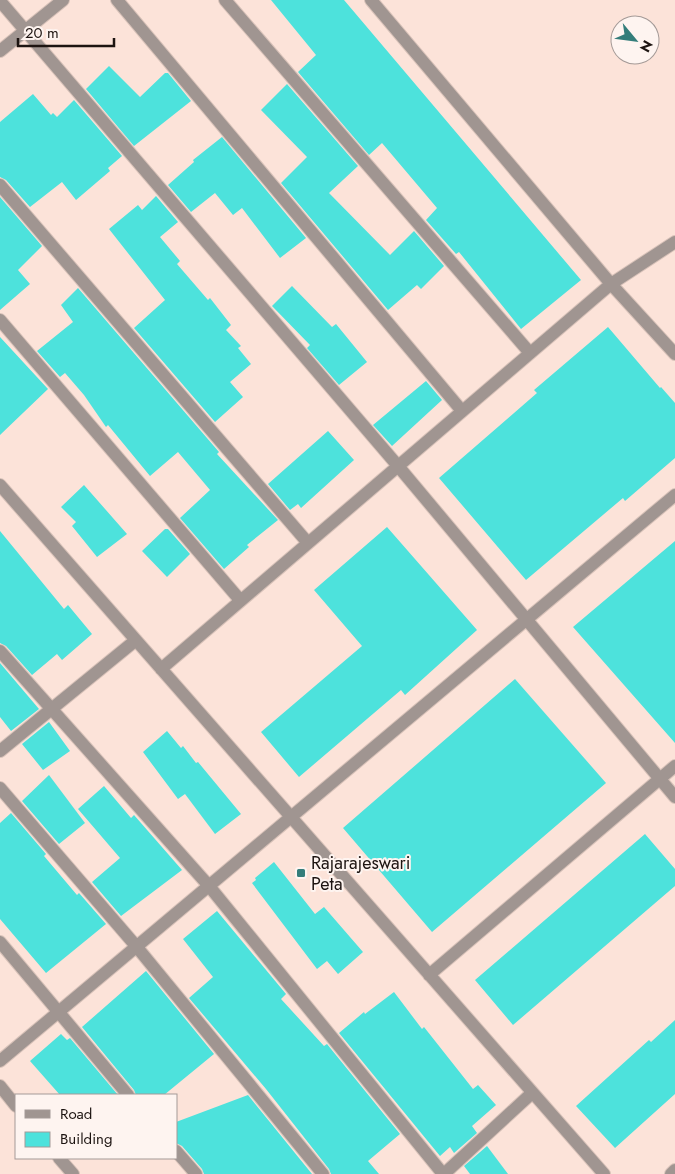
<svg xmlns="http://www.w3.org/2000/svg" width="675" height="1174" viewBox="0 0 675 1174" font-family="Jost,sans-serif">
  <style>
    .building { fill: #4de2dc }
    .lines { fill: none; stroke-linecap: round; stroke-linejoin: round }
    .minor-casing { stroke: #d8c2b9; stroke-width: 14 }
    .minor { stroke: #a09591; stroke-width: 12 }
    .poi-dot { fill: #347d7a; stroke: #fef4f0; stroke-width: 2 }
    .labels { text-anchor: middle; dominant-baseline: central; stroke-width: 4; stroke-linejoin: round; paint-order: stroke }
    .poi-label { font-size: 18px; fill: #1d1411; stroke: #fef4f0; text-anchor: start }
  </style>
  <rect width="100%" height="100%" fill="#fce3d9"/>
  <path class="building" d="M271,0H344L581,280L521,329L459,252L456,254L426,220L437,208L382,143L369,155L298,72L316,55Z
    M109,66L140,97L165,73H168L191,101L134,146L86,89Z
    M287,84L358,166L329,193L390,255L414,231L444,266L421,289L417,285L388,310L281,183L307,157L261,110Z
    M33,94L51,115L53,113L57,117L74,100L122,156L108,168L110,171L76,200L62,182L30,207L6,180L0,177V122Z
    M222,137L306,238L280,258L242,208L233,215L215,193L191,212L168,185L194,162L193,160Z
    M156,196L178,222L160,237L180,261L177,264L208,300L210,298L231,325L226,330L241,346L238,348L251,364L230,382L243,397L215,422L134,328L165,300L109,229L138,205L142,210Z
    M0,197L42,246L18,270L30,284L0,310Z
    M292,286L332,327L336,324L367,362L339,385L307,348L310,345L272,306Z
    M78,288L219,452L217,454L278,520L247,545L249,547L224,569L180,518L210,490L178,452L150,476L108,425L106,427L84,395L65,373L60,377L37,351L73,322L61,305Z
    M608,327L660,388L661,387L675,403V458L625,501L623,498L526,580L439,478L537,393L534,390Z
    M0,337L48,389L0,435Z
    M426,381L442,400L392,446L373,425Z
    M328,431L354,460L301,508L298,504L290,510L268,484Z
    M84,485L127,534L97,557L72,526L76,522L61,507Z
    M387,527L477,630L405,695L401,690L299,777L261,732L362,646L314,590Z
    M165,529H168L190,554L167,577L142,551Z
    M0,531L64,609L68,605L92,634L62,660L57,654L32,675L6,646L0,643Z
    M675,541V743L573,627Z
    M0,663L39,709L11,731L0,717Z
    M515,679L606,783L432,932L343,828Z
    M49,722L70,751L43,770L22,744Z
    M167,731L181,748L183,746L196,763L198,762L241,814L215,834L185,794L178,799L143,752Z
    M49,775L85,823L59,844L22,801Z
    M104,786L131,818L134,815L182,870L121,916L92,882L120,858L78,809Z
    M11,813L46,854L44,856L77,895L79,893L106,924L46,973L0,919V823Z
    M645,834L675,869V886L513,1025L475,980Z
    M274,862L315,914L324,907L363,952L338,974L327,961L317,969L252,883L256,880L255,878Z
    M217,911L286,994L281,999L324,1046L327,1044L400,1134L368,1161L379,1174H331L329,1169L266,1089L189,998L213,977L183,939Z
    M146,971L214,1054L164,1095H136L134,1090L82,1027Z
    M394,992L422,1029L424,1027L473,1089L478,1085L496,1105L472,1126L477,1133L454,1153L450,1147L440,1156L339,1033L364,1012L365,1014Z
    M675,1020V1094L615,1148L576,1106L649,1040L651,1042Z
    M61,1034L67,1040L70,1038L118,1095H60L30,1061Z
    M248,1095L312,1174H204L202,1169L182,1146L176,1143V1122Z
    M487,1146L508,1174H470L464,1166Z"/>
  <g class="lines">
    <defs>
      <path id="minor" d="M117,0L462,411
        M225,0L530,353
        M371,0L611,284L675,354
        M0,1L398,466L675,797
        M0,51L63,0
        M0,185L308,543
        M0,320L240,600
        M0,485L604,1174
        M0,651L209,886L443,1174
        M161,669L611,284L675,242
        M0,751L136,640
        M0,788L136,946L323,1174
        M0,942L128,1095
        M429,975L675,766
        M0,1061L675,495
        M0,1086L16,1106
        M176,1151L196,1174
        M59,1158L73,1174
        M444,1174L532,1093
        M671,1174L675,1170"/>
    </defs>
    <use href="#minor" class="minor-casing"/>
    <use href="#minor" class="minor"/>
  </g>
  <rect class="poi-dot" x="296" y="868" width="10" height="10" rx="2.5"/>
  <g class="labels">
    <g class="poi-label">
      <text x="311" y="863">Rajarajeswari<tspan x="311" dy="21">Peta</tspan></text>
    </g>
  </g>
  <rect x="15" y="1094" width="162" height="65" fill="#fef4f0" stroke="#a49a97"/>
  <rect x="25" y="1110" width="25" height="8" fill="#a09591" stroke="#a49a97"/>
  <text x="60" y="1119" font-size="15" fill="#1d1411">Road</text>
  <rect x="25" y="1132" width="25" height="15" fill="#4de2dc" stroke="#a49a97"/>
  <text x="60" y="1144" font-size="15" fill="#1d1411">Building</text>
  <g transform="translate(635 40) rotate(119)"><circle r="24" fill="#fef4f0" stroke="#a49a97"/>
  <path d="M0-4L9 19L0 12L-9 19Z" fill="#347d7a"/>
  <text y="-8" font-size="14" font-weight="bold" text-anchor="middle" fill="#1d1411">N</text>
  </g>
  <path d="M18 38v8h96v-8" fill="none" stroke="#1d1411" stroke-width="2.5"/>
  <text x="25" y="38" font-size="15" fill="#1d1411" stroke="#fef4f0" stroke-width="4" paint-order="stroke">20 m</text>
</svg>
